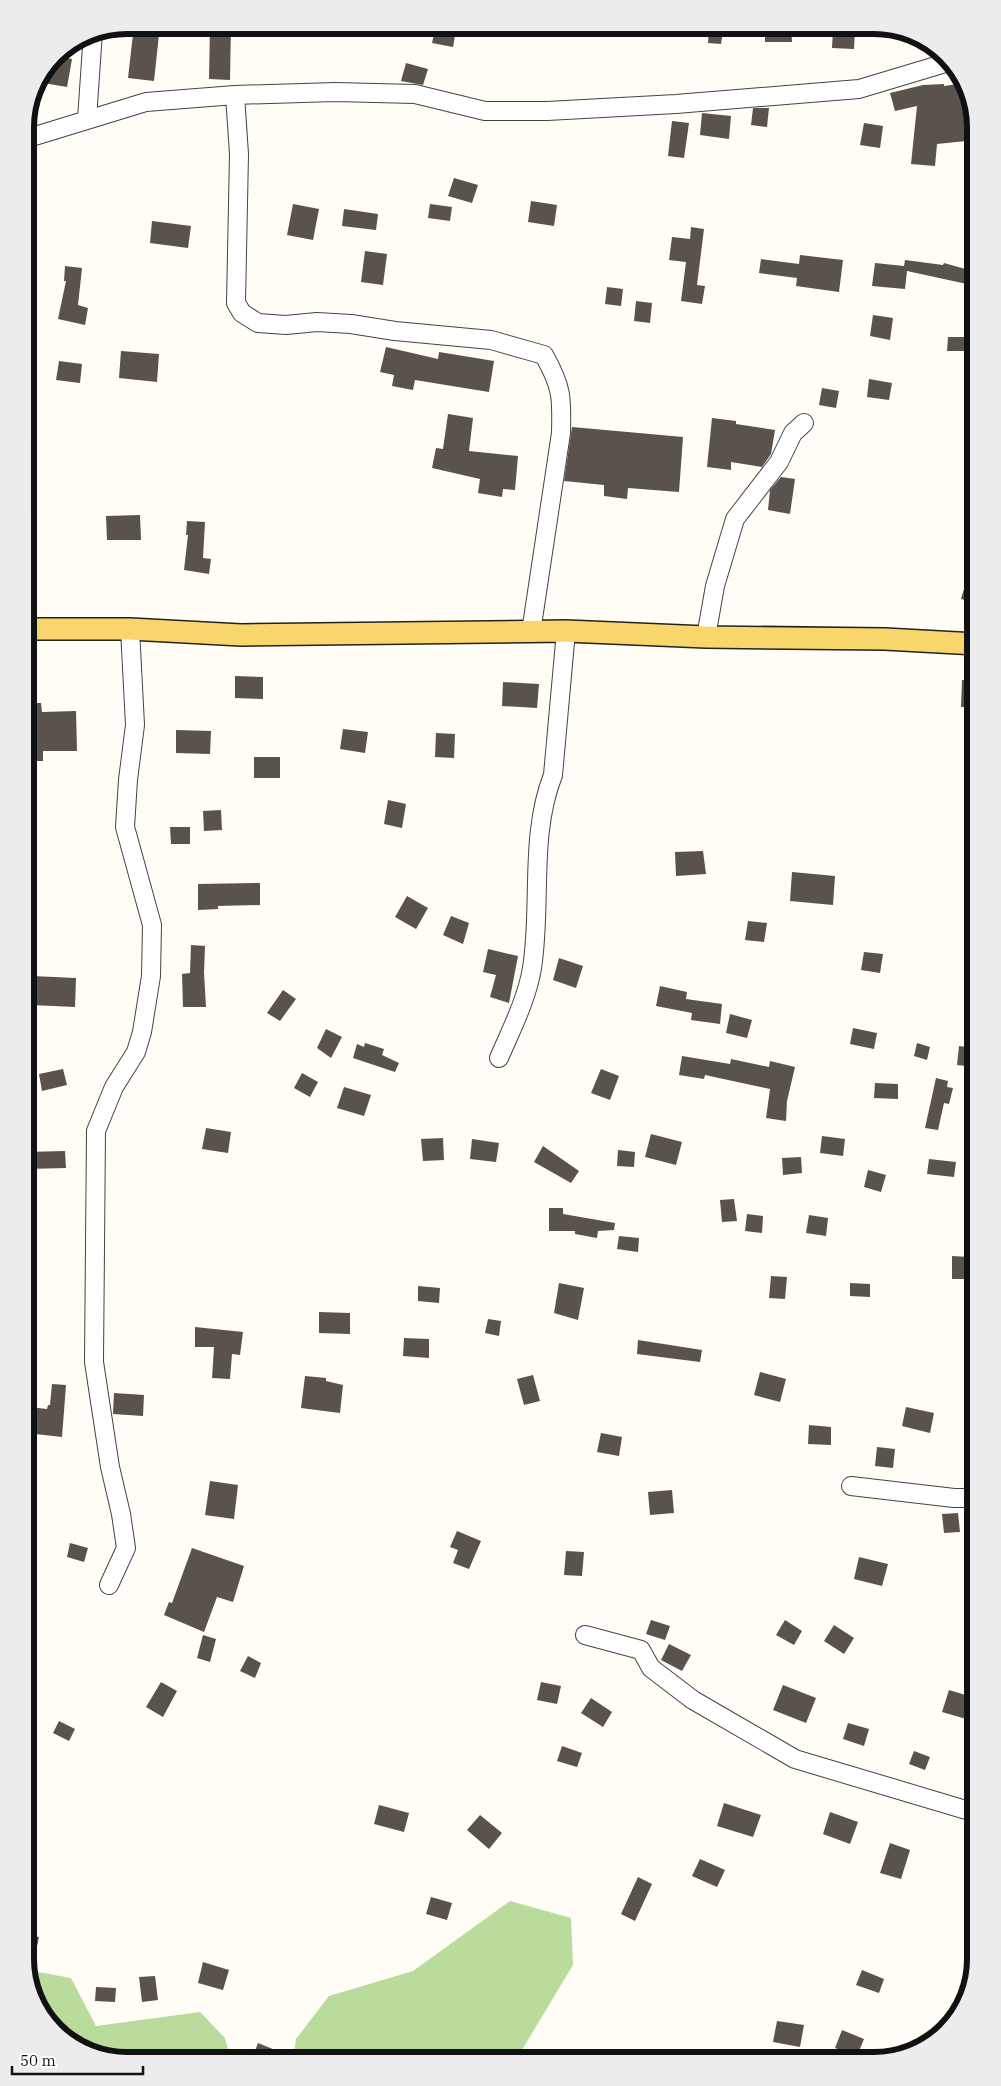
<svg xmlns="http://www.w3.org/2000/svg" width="1001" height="2086" viewBox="0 0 1001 2086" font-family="'IBM Plex Serif',serif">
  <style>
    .forest { fill: #b9dc9c }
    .building { fill: #5a524d }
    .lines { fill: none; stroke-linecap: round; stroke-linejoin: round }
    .minor-casing { stroke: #444; stroke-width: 20 }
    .major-casing { stroke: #222; stroke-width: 24 }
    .minor { stroke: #fff; stroke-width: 18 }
    .major { stroke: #f9d66b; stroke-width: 21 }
    .rim { fill: none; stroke: #111; stroke-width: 6 }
  </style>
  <rect width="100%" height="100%" fill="#fffdf5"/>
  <path class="forest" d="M510,1901L571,1918L573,1965L522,2050L520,2061H293L296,2039L329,1996L413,1971Z
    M27,1970L71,1978L96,2026L200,2012L225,2038L231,2061H121L65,2040L33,1998Z"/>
  <path class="building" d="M134,25H160L154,81L128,78Z
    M210,25H231L230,80L209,79Z
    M436,25L456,30L453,47L432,43Z
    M765,25H791L792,42H765Z
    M709,29L723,31L721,44L708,43Z
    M833,29L855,30L854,49L832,48Z
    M54,56L72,59L67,87L37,82Z
    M406,63L428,69L423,85L401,81Z
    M965,83L968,88L976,140L937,144L935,166L911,164L917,106L895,111L890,93L923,85L944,84V86Z
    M753,108H769L767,127L751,125Z
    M702,113L731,116L729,139L700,135Z
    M672,121L689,123L684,158L668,156Z
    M864,123L883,126L880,148L860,145Z
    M454,178L478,185L472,203L448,196Z
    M531,201L557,205L554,226L528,222Z
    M293,204L319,209L313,240L287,235Z
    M430,204L452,207L450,221L428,218Z
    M344,209L378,214L376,230L342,226Z
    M152,221L191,226L188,248L150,243Z
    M691,227L704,229L697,285L705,286L702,304L681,301L686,262L669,260L672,237L690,239Z
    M365,251L387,254L383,285L361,282Z
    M800,255L843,260L839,292L796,286L797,278L759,273L761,259L799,264Z
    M905,260L943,265L944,263L976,272V286L907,271L905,289L872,286L875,263L904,266Z
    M65,266L82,268L78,305L88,308L85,325L58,319L66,281H64Z
    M607,287L623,289L621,306L605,304Z
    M636,301L652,303L650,323L634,321Z
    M873,315L893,318L890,340L870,336Z
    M948,337H969V351H947Z
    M386,347L438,359L439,352L494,361L489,392L415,380L413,390L392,386L394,375L380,372Z
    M121,351L159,354L157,382L119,378Z
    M59,361L82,364L80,383L56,380Z
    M869,379L892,383L889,400L867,397Z
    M822,388L839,391L836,408L819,405Z
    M448,414L473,418L469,451L518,456L515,490L503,489L502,497L478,493L480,479L432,468L436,448L443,449Z
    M712,418L736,421V424L775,430L771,454L762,467L731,462V470L707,467Z
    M572,427L683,437L679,492L628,488L627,499L604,496V485L564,481Z
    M781,477L795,479L790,514L768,510L770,490Z
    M140,515L141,540H107L106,516Z
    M187,521L205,522L203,558L211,559L209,574L184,570L188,535H186Z
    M972,562H976V603L961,599Z
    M235,676L263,677V699L235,698Z
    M962,680L976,681V707H961Z
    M503,682L539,684L537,708L502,706Z
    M25,703H41L42,712L76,711L77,751H43V761H25Z
    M343,729L368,732L365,753L340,749Z
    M176,730L211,731L210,754L176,753Z
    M436,733L455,734L454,758L435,757Z
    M254,757H280V778H254Z
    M388,800L406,804L402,828L384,824Z
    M221,810L222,830L204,831L203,811Z
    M170,827H190V844H171Z
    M703,851L706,874L676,876L675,852Z
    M792,872L835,876L833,905L790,901Z
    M260,883V905L218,906V909L198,910V884Z
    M407,896L428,908L416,929L395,917Z
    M451,916L469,923L463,944L443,935Z
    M748,921L767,923L764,942L745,940Z
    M191,945L205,946L204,973L206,1007H183L182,974L190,973Z
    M488,949L518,956L509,1003L490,997L496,975L483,972Z
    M864,952L883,954L880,973L861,970Z
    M559,958L583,966L576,988L553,980Z
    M32,976L76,978L75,1007L31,1005Z
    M660,986L687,992L686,999L722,1004L720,1024L691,1020L692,1013L656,1006Z
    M283,990L296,999L280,1021L267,1013Z
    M730,1014L752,1020L747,1038L726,1033Z
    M853,1028L877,1033L874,1049L850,1044Z
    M326,1029L342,1037L331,1058L317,1048Z
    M365,1043L384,1049L382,1055L399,1063L395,1072L353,1058L357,1044L364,1047Z
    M917,1043L930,1047L927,1060L914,1056Z
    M959,1046L976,1048V1067L957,1065Z
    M682,1056L730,1064L731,1059L769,1067L770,1061L795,1067L787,1101L786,1121L766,1118L770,1089L705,1075L704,1079L679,1075Z
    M63,1069L67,1085L42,1091L39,1074Z
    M601,1069L619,1076L610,1100L591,1093Z
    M302,1073L318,1082L310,1097L294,1088Z
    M936,1078L948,1081L947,1087L953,1088L949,1104L944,1103L938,1130L925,1128Z
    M875,1083L898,1084V1099L874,1098Z
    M344,1087L371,1095L364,1116L337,1108Z
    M206,1128L231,1132L228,1153L202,1149Z
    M651,1134L682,1142L676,1165L645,1157Z
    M822,1136L845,1139L843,1156L820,1153Z
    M443,1138L444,1160L423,1161L421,1139Z
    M472,1139L499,1143L496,1162L470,1159Z
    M543,1146L579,1171L571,1183L534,1162Z
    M618,1150L635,1152L634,1167L617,1166Z
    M65,1151L66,1168L25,1169V1152Z
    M801,1157L802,1173L783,1175L782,1158Z
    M929,1159L956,1162L954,1177L927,1174Z
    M868,1170L886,1175L881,1192L864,1187Z
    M734,1199L737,1221L722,1222L720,1200Z
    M549,1208H563V1214L615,1223L614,1230L598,1231L597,1238L575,1234V1231H549Z
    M747,1214L763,1216L762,1233L745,1231Z
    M809,1215L828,1218L826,1236L806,1233Z
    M619,1236L639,1238L638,1252L617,1249Z
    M952,1256L970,1257V1279H952Z
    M771,1276L787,1277L785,1299L769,1298Z
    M559,1283L584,1288L578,1320L554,1313Z
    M850,1283L870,1284V1297L850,1296Z
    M418,1286L440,1288L439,1303L418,1301Z
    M319,1312L350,1313V1334L319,1333Z
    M488,1319L501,1321L499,1336L485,1333Z
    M195,1327L243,1332L240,1355L232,1354L230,1379L212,1378L214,1347H195Z
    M404,1338L429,1339V1358L403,1356Z
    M638,1340L702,1350L700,1362L637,1354Z
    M760,1372L786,1379L780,1402L754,1395Z
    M533,1375L540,1401L524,1405L517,1379Z
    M305,1376L326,1378V1381L343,1385L340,1413L301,1408Z
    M52,1384L66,1385L62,1437L26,1433L29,1407L47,1409L48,1405H50Z
    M114,1393L144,1395L143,1416L113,1414Z
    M906,1407L934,1413L930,1433L902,1426Z
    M809,1425L831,1427V1445L808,1444Z
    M601,1433L622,1437L619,1456L597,1452Z
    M877,1447L895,1449L893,1468L875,1466Z
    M210,1481L238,1485L234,1519L205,1515Z
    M672,1490L674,1513L650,1515L648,1492Z
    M958,1513L960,1532L944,1533L942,1514Z
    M457,1531L481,1541L469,1569L453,1563L458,1550L450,1547Z
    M70,1543L88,1548L84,1562L67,1557Z
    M192,1548L244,1566L233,1602L217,1597L204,1632L164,1615L169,1602L172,1603Z
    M566,1551L584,1552L582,1576L564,1575Z
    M859,1557L888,1564L882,1586L854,1579Z
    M651,1620L670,1626L665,1640L646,1634Z
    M785,1620L802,1631L794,1645L776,1635Z
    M834,1625L854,1638L844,1654L824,1641Z
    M203,1635L216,1639L210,1662L197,1658Z
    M669,1644L691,1655L682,1671L661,1660Z
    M248,1656L261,1663L255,1678L240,1671Z
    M161,1682L177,1691L163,1717L146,1707Z
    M541,1682L561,1686L557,1704L537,1700Z
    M783,1685L816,1698L806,1723L773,1710Z
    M949,1690L972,1697L966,1719L942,1712Z
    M591,1698L612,1712L603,1727L581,1713Z
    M59,1721L75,1729L69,1741L53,1733Z
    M848,1723L869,1729L864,1746L843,1739Z
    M562,1746L582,1753L577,1767L557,1761Z
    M914,1751L930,1757L925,1770L909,1764Z
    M724,1803L761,1815L753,1837L717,1826Z
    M379,1805L409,1813L404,1832L374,1824Z
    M830,1812L858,1822L850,1844L823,1834Z
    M480,1815L502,1833L489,1849L467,1830Z
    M890,1843L910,1850L901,1879L880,1873Z
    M700,1859L725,1870L717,1887L692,1876Z
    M638,1877L652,1884L635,1921L621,1914Z
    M431,1897L452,1903L447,1920L426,1914Z
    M25,1934L39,1937L31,1975H28L25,1959Z
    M203,1962L229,1970L223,1990L198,1983Z
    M862,1970L884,1979L879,1993L856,1985Z
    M155,1976L158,2000L142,2002L139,1977Z
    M96,1987L116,1988L115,2002L95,2001Z
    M777,2021L804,2025L800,2047L773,2042Z
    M842,2030L864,2039L857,2056L835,2048Z
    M258,2043L300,2060V2061H251Z"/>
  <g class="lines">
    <defs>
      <path id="minor" d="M235,95L239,154L236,303L242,313L258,323L286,325L317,322L351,324L395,331L491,340L544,355C562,387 562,397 561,433L531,632
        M87,119L93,32
        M25,139L146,102L235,95L335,92L415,94L485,111H547L676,104L859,89L949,62
        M706,637L715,586L735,519L779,462L793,433L804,423
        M499,1058C511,1030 527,999 532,968C542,905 529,836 553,775L566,631
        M851,1486L954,1498H976
        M109,1585L126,1548L121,1514L110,1467L94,1362L96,1131L114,1087L136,1052L142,1032L151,976L152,925L125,827L128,780L135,725L130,629
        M585,1635L641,1650L651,1668L693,1700L795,1759L976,1813"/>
      <path id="major" d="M25,629H130L241,635L566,631L706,637L885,639L976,644"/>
    </defs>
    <use href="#minor" class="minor-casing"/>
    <use href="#major" class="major-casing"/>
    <use href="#minor" class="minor"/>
    <use href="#major" class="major"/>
  </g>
  <path d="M0 0H1001V2086H0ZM127 34H874A93 93 0 0 1 967 127V1959A93 93 0 0 1 874 2052H127A93 93 0 0 1 34 1959V127A93 93 0 0 1 127 34Z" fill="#ececec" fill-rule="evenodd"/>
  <path class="rim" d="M127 34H874A93 93 0 0 1 967 127V1959A93 93 0 0 1 874 2052H127A93 93 0 0 1 34 1959V127A93 93 0 0 1 127 34Z"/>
  <path d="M12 2066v8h131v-8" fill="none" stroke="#111111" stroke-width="2.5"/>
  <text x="20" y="2066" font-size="15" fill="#111111" stroke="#ffffff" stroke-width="4" paint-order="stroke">50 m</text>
</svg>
